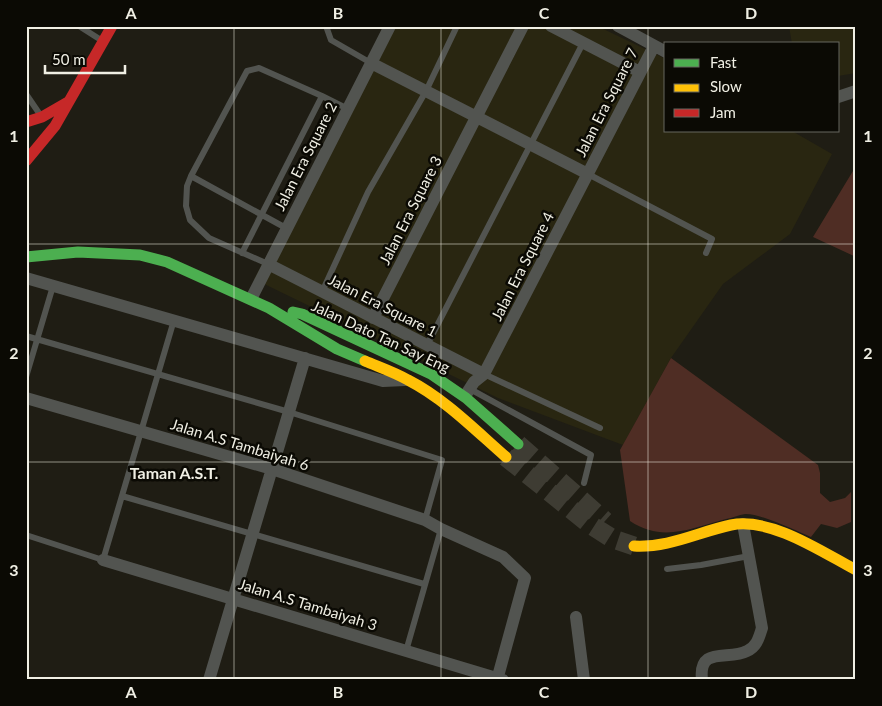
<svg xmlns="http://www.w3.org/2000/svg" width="882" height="706" viewBox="0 0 882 706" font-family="Lato,sans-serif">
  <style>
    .built { fill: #292611 }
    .green { fill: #4f2d24 }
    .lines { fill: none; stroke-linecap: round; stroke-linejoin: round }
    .secondary-tunnel { stroke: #3e3c33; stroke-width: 19; stroke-dasharray: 19 9; stroke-linecap: butt }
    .lane { stroke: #525450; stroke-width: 6 }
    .street { stroke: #525450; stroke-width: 12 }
    .fast { stroke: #4caf50; stroke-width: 11 }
    .slow { stroke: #ffc107; stroke-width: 11 }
    .jam { stroke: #c62828; stroke-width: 11 }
    .grid { fill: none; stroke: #f0efe4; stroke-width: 1; stroke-opacity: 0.55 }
    .labels { text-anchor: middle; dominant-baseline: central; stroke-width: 5; stroke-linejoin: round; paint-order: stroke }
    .street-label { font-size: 15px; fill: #f0efe4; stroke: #0b0a04 }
    .neighbourhood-label { font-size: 16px; font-weight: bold; fill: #f0efe4; stroke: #0b0a04 }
    .neatline { fill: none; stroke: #f0efe4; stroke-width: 2 }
    .grid-label { font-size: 16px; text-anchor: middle; font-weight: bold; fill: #f0efe4 }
  </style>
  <rect width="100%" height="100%" fill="#1f1d14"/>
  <path class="built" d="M390,26H597L666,59V131H792L832,154L790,234L723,284L671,358L623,445L498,398L254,279Z
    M789,26H856V73L838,76V44H792Z"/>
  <path class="green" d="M856,166V257L813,237Z
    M671,358L818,465L820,473V493L830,502L845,498L851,492V522L837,528L821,524L811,537C796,531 760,513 745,514C739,515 732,518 726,519C691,528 663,543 630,521L620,450Z"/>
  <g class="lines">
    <path class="secondary-tunnel" d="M518,444L605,521
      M506,457L588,523L613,539L634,546"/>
    <path class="lane" d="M79,26L101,40
      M326,26L331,40L371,63
      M26,94L41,116
      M588,174L712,239L706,253
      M191,176L286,228
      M242,253L322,96L348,109
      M268,264L209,238L190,220L186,206L187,186L191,176L247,71L259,68L322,96
      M322,292L368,192L426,91L457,26
      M26,336L289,412L442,460L425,520
      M427,345L583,43
      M484,374L600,428
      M26,377L53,286
      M470,389L591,455L584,483
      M122,496L424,584
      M26,535L103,560L174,320
      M667,569L701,565L749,556
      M406,651L441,529"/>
    <path class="street" d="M551,26L640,72
      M618,26L666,52
      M371,63L588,174
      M838,97L856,91
      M268,264L484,374
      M26,278L383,381L405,380
      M251,299L390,26
      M373,318L523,26
      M465,396L474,382L484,374L654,46
      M26,398L272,469L425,520L441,529L503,557L525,578L497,680
      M103,560L503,680
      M576,617L584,680
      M209,680L305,358
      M702,680C698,645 729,661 747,651C757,647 759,637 762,628L743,524"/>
    <path class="fast" d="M26,257L78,252L140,255L167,262L269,308L337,349L365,361
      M293,312L302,314L431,374L466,398L518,444"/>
    <path class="slow" d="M365,361C379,367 394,372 408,380C445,399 475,430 506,457
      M634,546C669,548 698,532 731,525C771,517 822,552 856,570"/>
    <path class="jam" d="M26,122L42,117L68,102
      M26,161L55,126L112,26"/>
  </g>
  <path class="grid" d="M234,26V680M441,26V680M648,26V680M26,244H856M26,462H856"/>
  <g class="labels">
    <g class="street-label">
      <text transform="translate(606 102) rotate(-63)">Jalan Era Square 7</text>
      <text transform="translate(305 156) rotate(-63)">Jalan Era Square 2</text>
      <text transform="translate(410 210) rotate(-63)">Jalan Era Square 3</text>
      <text transform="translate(522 266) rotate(-63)">Jalan Era Square 4</text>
      <text transform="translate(383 305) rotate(27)">Jalan Era Square 1</text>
      <text transform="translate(381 336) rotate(25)">Jalan Dato Tan Say Eng</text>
      <text transform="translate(240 444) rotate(17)">Jalan A.S Tambaiyah 6</text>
      <text transform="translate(308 604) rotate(17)">Jalan A.S Tambaiyah 3</text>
    </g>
    <g class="neighbourhood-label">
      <text x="174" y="472">Taman A.S.T.</text>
    </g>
  </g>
  <rect width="882" height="706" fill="none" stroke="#0b0a04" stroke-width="55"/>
  <rect x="664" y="42" width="175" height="90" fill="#0b0a04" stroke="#67665e"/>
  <rect x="674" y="59" width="25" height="8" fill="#4caf50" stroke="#67665e"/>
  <text x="710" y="68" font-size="15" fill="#f0efe4">Fast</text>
  <rect x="674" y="84" width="25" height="8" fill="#ffc107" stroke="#67665e"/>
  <text x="710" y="92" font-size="15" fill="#f0efe4">Slow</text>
  <rect x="674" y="109" width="25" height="8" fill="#c62828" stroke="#67665e"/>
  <text x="710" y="118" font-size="15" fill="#f0efe4">Jam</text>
  <path d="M45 65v8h80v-8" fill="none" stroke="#f0efe4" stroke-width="2.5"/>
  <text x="52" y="65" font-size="15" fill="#f0efe4" stroke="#0b0a04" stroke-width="4" paint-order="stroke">50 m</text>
  <rect x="28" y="28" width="826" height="650" class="neatline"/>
  <g class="grid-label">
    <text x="131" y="19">A</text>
    <text x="338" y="19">B</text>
    <text x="544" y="19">C</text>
    <text x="751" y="19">D</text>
    <text x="14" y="142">1</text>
    <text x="868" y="142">1</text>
    <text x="14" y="359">2</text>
    <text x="868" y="359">2</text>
    <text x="14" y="576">3</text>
    <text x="868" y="576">3</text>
    <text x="131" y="698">A</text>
    <text x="338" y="698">B</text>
    <text x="544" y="698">C</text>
    <text x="751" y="698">D</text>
  </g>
</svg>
